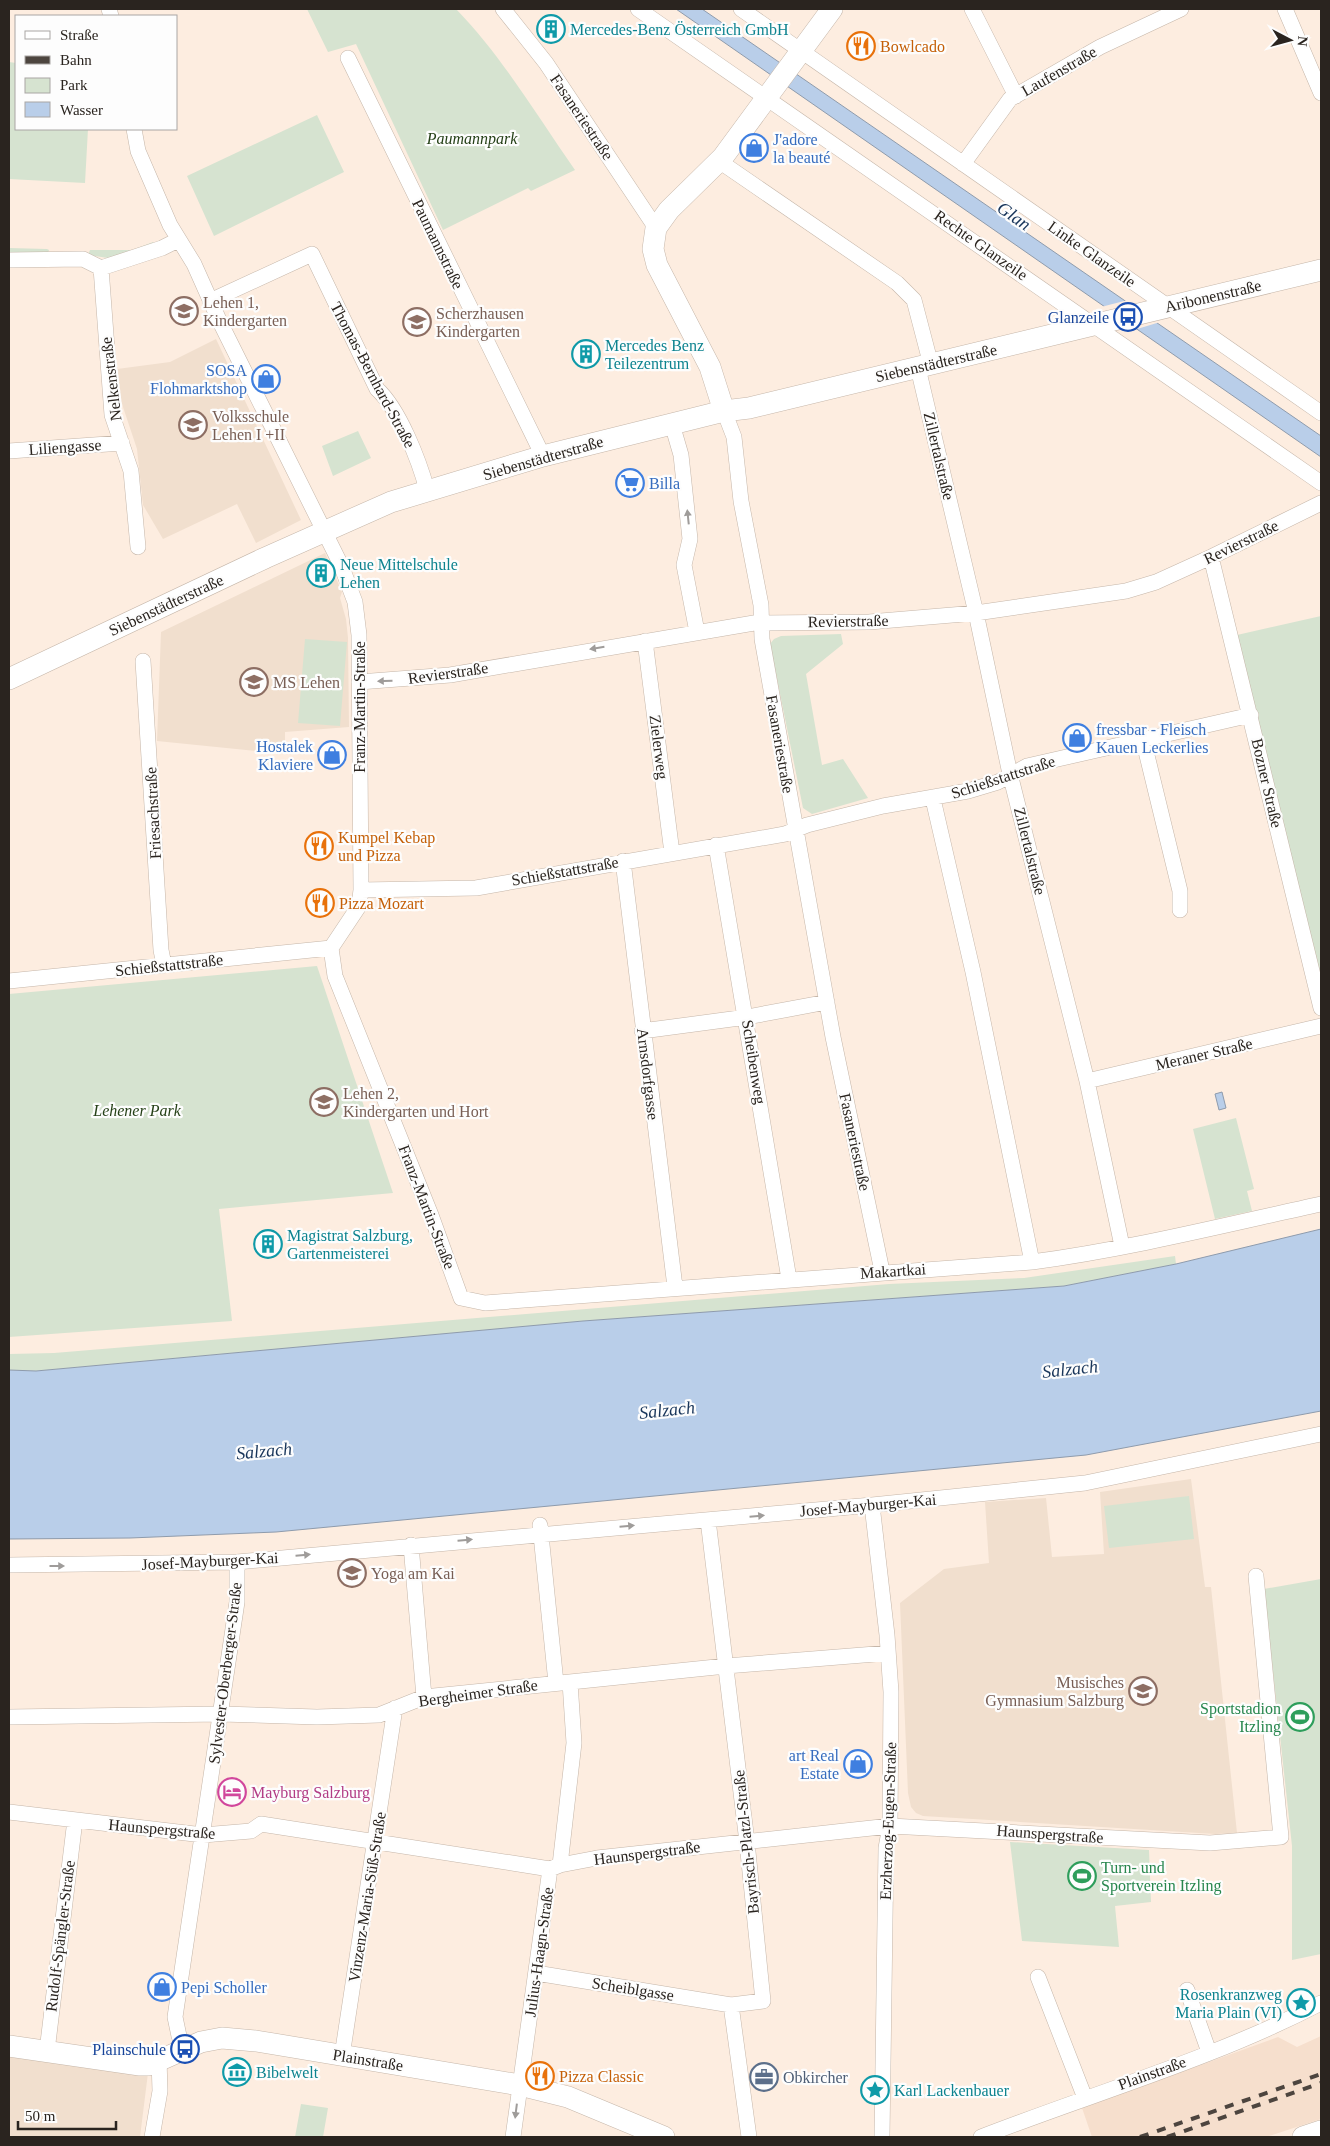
<svg xmlns="http://www.w3.org/2000/svg" width="1330" height="2146" viewBox="0 0 1330 2146" font-family="'Times New Roman',serif">
  <style>
    .commercial { fill: #f1dfce }
    .built { fill: #f6dfcd }
    .green { fill: #d6e3d0 }
    .water { fill: #b9cee9; stroke: #8e9bac }
    .pier { fill: #fdede0 }
    .lines { fill: none; stroke-linecap: round; stroke-linejoin: round }
    .street-casing { stroke: #c5b6a9; stroke-width: 16 }
    .secondary-casing { stroke: #c5b6a9; stroke-width: 22 }
    .street { stroke: #fff; stroke-width: 15 }
    .secondary { stroke: #fff; stroke-width: 21 }
    .rail { stroke: #4d453f; stroke-width: 4; stroke-dasharray: 9 9; stroke-linecap: butt }
    .oneway { fill: #9f9c9a }
    .labels { text-anchor: middle; dominant-baseline: central; stroke-width: 4.5; stroke-linejoin: round; paint-order: stroke }
    .culture-label { font-size: 16px; fill: #0d838f; stroke: #fdfdfd; text-anchor: start }
    .food-label { font-size: 16px; fill: #c56008; stroke: #fdfdfd; text-anchor: start }
    .street-label { font-size: 16px; fill: #2a241f; stroke: #fdfdfd }
    .park-label { font-size: 16px; font-style: italic; fill: #254017; stroke: #fdfdfd }
    .shop-label { font-size: 16px; fill: #366cbe; stroke: #fdfdfd; text-anchor: start }
    .education-label { font-size: 16px; fill: #785e54; stroke: #fdfdfd; text-anchor: start }
    .transit-label { font-size: 16px; fill: #164399; stroke: #fdfdfd; text-anchor: end }
    .leisure-label { font-size: 16px; fill: #27864d; stroke: #fdfdfd; text-anchor: end }
    .hotel-label { font-size: 16px; fill: #b23c85; stroke: #fdfdfd; text-anchor: start }
    .service-label { font-size: 16px; fill: #4e5e75; stroke: #fdfdfd; text-anchor: start }
    .water-label { font-size: 18px; font-style: italic; fill: #18355a; stroke: #fdfdfd }
  </style>
  <rect width="100%" height="100%" fill="#fdede0"/>
  <path class="commercial" d="M216,339L301,520L256,543L237,504L163,539L143,505L137,449L121,401L117,369L170,362Z
    M325,553L342,592L340,598L346,619L348,638L349,727L285,732V754L157,741L161,632Z
    M1191,1479L1205,1587H1211L1237,1833L1215,1834L923,1816L916,1813L911,1807L908,1793L900,1603L944,1569L989,1563L985,1502L1046,1498L1052,1557L1104,1554L1100,1492Z
    M9,2046L149,2065L140,2137H9Z"/>
  <path class="built" d="M1321,2036V2119L1266,2137H1092L1082,2108L1278,2037L1297,2047Z"/>
  <path class="green" d="M307,9H456C502,56 537,116 575,170L531,191L528,188L443,230L356,44L328,52Z
    M9,62L16,63V129H88L85,183L9,179Z
    M317,115L344,172L214,236L187,176Z
    M153,242L154,246L108,258L88,255L90,250H132Z
    M9,248L47,249L49,250L48,253L9,255Z
    M358,431L371,458L333,476L322,446Z
    M1321,616V984L1237,635Z
    M841,634L843,644L806,674L822,765L843,759L868,798L812,814L803,808L770,644L774,639L781,636Z
    M305,639L347,642L340,726L298,723Z
    M317,966L393,1193L219,1209L232,1321L9,1337V994Z
    M1236,1118L1254,1189L1247,1191L1252,1211L1215,1219L1193,1129Z
    M1175,1256L1176,1264L1064,1286L583,1321L36,1371L9,1370V1354L54,1353L889,1284L1024,1278Z
    M1189,1496L1194,1539L1109,1548L1104,1506Z
    M1321,1579V1954L1292,1960V1846L1264,1589Z
    M1010,1842L1149,1850L1151,1902L1115,1906L1119,1947L1022,1941Z
    M301,2104L328,2108L323,2137H295Z"/>
  <path class="water" d="M676,9H702L1321,436V457Z
    M1222,1092L1226,1108L1219,1110L1215,1094Z
    M1321,1229V1411L1086,1455L276,1532L130,1538L9,1539V1370L36,1371L583,1321L1064,1286L1176,1264Z"/>
  <path class="pier" d="M1128,300L1160,322L1134,330L1101,307Z"/>
  <g class="lines">
    <defs>
      <path id="street" d="M109,9L111,16
        M503,9L546,63L656,228
        M638,9L1321,483
        M741,9L1321,413
        M972,9L1016,96
        M1285,9L1321,93
        M348,58L543,456
        M134,129L138,151L170,225L194,264L219,320L341,565L355,602L359,635L361,890
        M719,161L897,283L914,300L931,365
        M963,164L1010,99L1100,47L1181,9
        M9,260L83,259L101,268L162,248L178,240
        M101,268L112,415L131,471L138,547
        M210,301L312,254L377,389C399,409 419,460 427,490
        M918,368L976,613L1010,774L1087,1081L1122,1246
        M724,411L734,437L741,501L761,605L762,639L833,1037L882,1271
        M672,424L681,455L690,539L684,565L697,632
        M9,451L122,443
        M1211,557L1321,1008
        M645,641L672,853
        M143,661L161,950L164,965
        M359,682L450,675L754,623L869,622L976,613L1126,591L1156,582L1211,557L1321,503
        M1143,739L1180,891V910
        M933,799L973,972L1032,1262
        M716,845L789,1279
        M623,861L675,1287
        M331,948L335,976L431,1215L461,1298L485,1303L1032,1262C1129,1249 1225,1225 1321,1204
        M9,981L331,948L359,906L361,890L476,888L785,834L807,825L883,806L968,791L998,782L1027,766L1251,715
        M642,1031L747,1017L827,1002
        M1087,1081L1321,1026
        M872,1505L887,1635L891,1692L890,1826L886,1848L882,2137
        M708,1520L747,1842L763,2001L731,2005L749,2137
        M540,1525L556,1683
        M411,1545L424,1697
        M9,1565L237,1562L872,1505L1085,1483L1321,1434
        M9,1717L221,1714L317,1717L379,1715L424,1697L726,1666L888,1653
        M9,1812L203,1835L251,1831L261,1824L550,1869
        M560,1865L574,1743L570,1682
        M536,1973L731,2005
        M1038,1977L1085,2098
        M1187,1990L1209,2052
        M185,2049L179,2036L175,2017L237,1602V1562
        M47,2051L75,1820
        M342,2056L395,1708
        M152,2137L160,2091L159,2059
        M513,2137L550,1869L560,1865L597,1858L890,1826L1210,1843L1281,1837L1256,1576
        M981,2137C1094,2093 1213,2059 1321,2003"/>
      <path id="secondary" d="M724,411L710,367L657,265L653,249L656,228L669,210L723,157L832,9
        M9,679L265,558L391,502L543,456L724,411L749,408L1321,270
        M9,2046L140,2065H149L201,2042L222,2038L256,2041L520,2085L568,2097L664,2137
        M1303,2137L1321,2131"/>
    </defs>
    <use href="#street" class="street-casing"/>
    <use href="#secondary" class="secondary-casing"/>
    <use href="#street" class="street"/>
    <use href="#secondary" class="secondary"/>
    <path class="rail" d="M1140,2137L1321,2074
      M1167,2137L1321,2083"/>
  </g>
  <defs><path id="oneway-solid" d="M-6-.8H1V-3.2L6.5 0L1 3.2V.8H-6Z" transform="scale(1.25)"/></defs>
  <g class="oneway">
    <use href="#oneway-solid" transform="translate(688 517) rotate(-96)"/>
    <use href="#oneway-solid" transform="translate(597 648) rotate(171)"/>
    <use href="#oneway-solid" transform="translate(385 681) rotate(178)"/>
    <use href="#oneway-solid" transform="translate(757 1516) rotate(-5)"/>
    <use href="#oneway-solid" transform="translate(627 1526) rotate(-5)"/>
    <use href="#oneway-solid" transform="translate(465 1540) rotate(-5)"/>
    <use href="#oneway-solid" transform="translate(303 1555) rotate(-5)"/>
    <use href="#oneway-solid" transform="translate(57 1566)"/>
    <use href="#oneway-solid" transform="translate(516 2111) rotate(97)"/>
  </g>
  <defs>
    <symbol id="building-ring" viewBox="-11 -11 22 22"><circle r="9.5" fill="#fdfdfd" stroke="#0f9aa8" stroke-width="1.5"/><path d="M-4-6H4V6H1V3H-1V6H-4ZM-2.5-4.3h1.7v1.8h-1.7ZM.8-4.3h1.7v1.8H.8ZM-2.5-1h1.7V.8h-1.7ZM.8-1h1.7V.8H.8Z" fill="#0f9aa8"/></symbol>
    <symbol id="restaurant-ring" viewBox="-11 -11 22 22"><circle r="9.5" fill="#fdfdfd" stroke="#e8710a" stroke-width="1.5"/><path d="M-5-6h1v4h1v-4h1v4h1v-4h1v5L-1.5 .5V6h-2V.5L-5-1ZM5-6V6H3V1.5H1.5Q1.5-4 5-6Z" fill="#e8710a"/></symbol>
    <symbol id="shop-ring" viewBox="-11 -11 22 22"><circle r="9.5" fill="#fdfdfd" stroke="#3f7fe0" stroke-width="1.5"/><path d="M-5-2.5h2.3a2.7 3.5 0 0 1 5.4 0H5L5.5 6h-11ZM-1.5-2.5h3a1.5 2.3 0 0 0-3 0Z" fill="#3f7fe0"/></symbol>
    <symbol id="school-ring" viewBox="-11 -11 22 22"><circle r="9.5" fill="#fdfdfd" stroke="#8d6e63" stroke-width="1.5"/><path d="M0-5L7-2L0 1L-7-2ZM-4 1L0 2.5L4 1V4Q0 6-4 4Z" fill="#8d6e63"/></symbol>
    <symbol id="bus-ring" viewBox="-11 -11 22 22"><circle r="9.5" fill="#fdfdfd" stroke="#1a4fb4" stroke-width="1.5"/><path d="M-5-6H5V4H4V6H2V4H-2V6H-4V4H-5ZM-3.5-4V0h7V-4ZM-3.5 1.2v1.5H-2V1.2ZM2 1.2v1.5H3.5V1.2Z" fill="#1a4fb4"/></symbol>
    <symbol id="supermarket-ring" viewBox="-11 -11 22 22"><circle r="9.5" fill="#fdfdfd" stroke="#3f7fe0" stroke-width="1.5"/><path d="M-6-5.5h2.5l.6 2H6L4.5 2H-2.5L-4.4-4H-6ZM-1.5 3.2a1.3 1.3 0 1 0 .1 0ZM3 3.2a1.3 1.3 0 1 0 .1 0Z" fill="#3f7fe0"/></symbol>
    <symbol id="stadium-ring" viewBox="-11 -11 22 22"><circle r="9.5" fill="#fdfdfd" stroke="#2e9e5b" stroke-width="1.5"/><path d="M0-5a6.5 5 0 1 0 0 10a6.5 5 0 1 0 0-10ZM-3.5-1.8h7v3.6h-7Z" fill="#2e9e5b"/></symbol>
    <symbol id="hotel-ring" viewBox="-11 -11 22 22"><circle r="9.5" fill="#fdfdfd" stroke="#d1479c" stroke-width="1.5"/><path d="M-6-4.5h1.5V1H6V5H4.5V3h-9V5H-6ZM-4 0a1.8 1.8 0 1 1 3.6 0ZM.5 0V-2.5h3Q6-2.5 6 0Z" fill="#d1479c"/></symbol>
    <symbol id="sight-ring" viewBox="-11 -11 22 22"><circle r="9.5" fill="#fdfdfd" stroke="#0f9aa8" stroke-width="1.5"/><path d="M0-6L1.8-2.2L6-1.7L2.9 1.2L3.7 5.4L0 3.3L-3.7 5.4L-2.9 1.2L-6-1.7L-1.8-2.2Z" fill="#0f9aa8"/></symbol>
    <symbol id="museum-ring" viewBox="-11 -11 22 22"><circle r="9.5" fill="#fdfdfd" stroke="#0f9aa8" stroke-width="1.5"/><path d="M0-6L6-3V-2H-6V-3ZM-5-1h2V3h-2ZM-1-1h2V3h-2ZM3-1h2V3H3ZM-6 4H6V6H-6Z" fill="#0f9aa8"/></symbol>
    <symbol id="office-ring" viewBox="-11 -11 22 22"><circle r="9.5" fill="#fdfdfd" stroke="#5c6f8a" stroke-width="1.5"/><path d="M-6-3h4V-5.5h4V-3h4V5H-6ZM-1-4.5V-3h2v-1.5ZM-6 0V1H6V0Z" fill="#5c6f8a"/></symbol>
  </defs>
  <g fill-rule="evenodd">
    <use href="#building-ring" x="535" y="13" width="32" height="32"/>
    <use href="#restaurant-ring" x="845" y="30" width="32" height="32"/>
    <use href="#shop-ring" x="738" y="132" width="32" height="32"/>
    <use href="#school-ring" x="168" y="295" width="32" height="32"/>
    <use href="#bus-ring" x="1112" y="301" width="32" height="32"/>
    <use href="#school-ring" x="401" y="306" width="32" height="32"/>
    <use href="#building-ring" x="570" y="338" width="32" height="32"/>
    <use href="#shop-ring" x="250" y="363" width="32" height="32"/>
    <use href="#school-ring" x="177" y="409" width="32" height="32"/>
    <use href="#supermarket-ring" x="614" y="467" width="32" height="32"/>
    <use href="#building-ring" x="305" y="557" width="32" height="32"/>
    <use href="#school-ring" x="238" y="666" width="32" height="32"/>
    <use href="#shop-ring" x="1061" y="722" width="32" height="32"/>
    <use href="#shop-ring" x="316" y="739" width="32" height="32"/>
    <use href="#restaurant-ring" x="303" y="830" width="32" height="32"/>
    <use href="#restaurant-ring" x="304" y="887" width="32" height="32"/>
    <use href="#school-ring" x="308" y="1086" width="32" height="32"/>
    <use href="#building-ring" x="252" y="1228" width="32" height="32"/>
    <use href="#school-ring" x="336" y="1557" width="32" height="32"/>
    <use href="#school-ring" x="1127" y="1675" width="32" height="32"/>
    <use href="#stadium-ring" x="1284" y="1701" width="32" height="32"/>
    <use href="#shop-ring" x="842" y="1748" width="32" height="32"/>
    <use href="#hotel-ring" x="216" y="1776" width="32" height="32"/>
    <use href="#stadium-ring" x="1066" y="1860" width="32" height="32"/>
    <use href="#shop-ring" x="146" y="1971" width="32" height="32"/>
    <use href="#sight-ring" x="1285" y="1987" width="32" height="32"/>
    <use href="#bus-ring" x="169" y="2033" width="32" height="32"/>
    <use href="#museum-ring" x="221" y="2056" width="32" height="32"/>
    <use href="#restaurant-ring" x="524" y="2060" width="32" height="32"/>
    <use href="#office-ring" x="748" y="2061" width="32" height="32"/>
    <use href="#sight-ring" x="859" y="2074" width="32" height="32"/>
  </g>
  <g class="labels">
    <g class="culture-label">
      <text x="570" y="29">Mercedes-Benz Österreich GmbH</text>
      <text x="605" y="345">Mercedes Benz<tspan x="605" dy="18">Teilezentrum</tspan></text>
      <text x="340" y="564">Neue Mittelschule<tspan x="340" dy="18">Lehen</tspan></text>
      <text x="287" y="1235">Magistrat Salzburg,<tspan x="287" dy="18">Gartenmeisterei</tspan></text>
      <text x="1282" y="1994" text-anchor="end">Rosenkranzweg<tspan x="1282" dy="18">Maria Plain (VI)</tspan></text>
      <text x="256" y="2072">Bibelwelt</text>
      <text x="894" y="2090">Karl Lackenbauer</text>
    </g>
    <g class="food-label">
      <text x="880" y="46">Bowlcado</text>
      <text x="338" y="837">Kumpel Kebap<tspan x="338" dy="18">und Pizza</tspan></text>
      <text x="339" y="903">Pizza Mozart</text>
      <text x="559" y="2076">Pizza Classic</text>
    </g>
    <g class="street-label">
      <text transform="translate(1059 71) rotate(-30)">Laufenstraße</text>
      <text transform="translate(582 117) rotate(56)">Fasaneriestraße</text>
      <text transform="translate(438 244) rotate(64)">Paumannstraße</text>
      <text transform="translate(981 245) rotate(35)">Rechte Glanzeile</text>
      <text transform="translate(1092 254) rotate(35)">Linke Glanzeile</text>
      <text transform="translate(1213 296) rotate(-13)">Aribonenstraße</text>
      <text transform="translate(936 363) rotate(-13)">Siebenstädterstraße</text>
      <text transform="translate(373 375) rotate(62)">Thomas-Bernhard-Straße</text>
      <text transform="translate(111 379) rotate(-97)">Nelkenstraße</text>
      <text transform="translate(65 447) rotate(-4)">Liliengasse</text>
      <text transform="translate(939 456) rotate(77)">Zillertalstraße</text>
      <text transform="translate(543 458) rotate(-16)">Siebenstädterstraße</text>
      <text transform="translate(1241 542) rotate(-26)">Revierstraße</text>
      <text transform="translate(166 605) rotate(-25)">Siebenstädterstraße</text>
      <text transform="translate(848 621) rotate(-1)">Revierstraße</text>
      <text transform="translate(448 673) rotate(-8)">Revierstraße</text>
      <text transform="translate(359 707) rotate(-90)">Franz-Martin-Straße</text>
      <text transform="translate(780 744) rotate(80)">Fasaneriestraße</text>
      <text transform="translate(659 747) rotate(83)">Zielerweg</text>
      <text transform="translate(1003 777) rotate(-18)">Schießstattstraße</text>
      <text transform="translate(1267 783) rotate(77)">Bozner Straße</text>
      <text transform="translate(153 813) rotate(-93)">Friesachstraße</text>
      <text transform="translate(1030 851) rotate(76)">Zillertalstraße</text>
      <text transform="translate(565 871) rotate(-10)">Schießstattstraße</text>
      <text transform="translate(169 965) rotate(-6)">Schießstattstraße</text>
      <text transform="translate(1204 1054) rotate(-13)">Meraner Straße</text>
      <text transform="translate(754 1062) rotate(81)">Scheibenweg</text>
      <text transform="translate(648 1074) rotate(83)">Arnsdorfgasse</text>
      <text transform="translate(855 1142) rotate(78)">Fasaneriestraße</text>
      <text transform="translate(427 1207) rotate(69)">Franz-Martin-Straße</text>
      <text transform="translate(893 1271) rotate(-4)">Makartkai</text>
      <text transform="translate(868 1505) rotate(-5)">Josef-Mayburger-Kai</text>
      <text transform="translate(210 1561) rotate(-3)">Josef-Mayburger-Kai</text>
      <text transform="translate(225 1673) rotate(-83)">Sylvester-Oberberger-Straße</text>
      <text transform="translate(478 1693) rotate(-8)">Bergheimer Straße</text>
      <text transform="translate(888 1821) rotate(-88)">Erzherzog-Eugen-Straße</text>
      <text transform="translate(162 1829) rotate(5)">Haunspergstraße</text>
      <text transform="translate(1050 1834) rotate(4)">Haunspergstraße</text>
      <text transform="translate(746 1842) rotate(-96)">Bayrisch-Platzl-Straße</text>
      <text transform="translate(647 1853) rotate(-7)">Haunspergstraße</text>
      <text transform="translate(367 1897) rotate(-81)">Vinzenz-Maria-Süß-Straße</text>
      <text transform="translate(60 1936) rotate(-83)">Rudolf-Spängler-Straße</text>
      <text transform="translate(539 1952) rotate(-82)">Julius-Haagn-Straße</text>
      <text transform="translate(633 1989) rotate(9)">Scheiblgasse</text>
      <text transform="translate(368 2060) rotate(9)">Plainstraße</text>
      <text transform="translate(1152 2073) rotate(-20)">Plainstraße</text>
    </g>
    <g class="park-label">
      <text x="472" y="138">Paumannpark</text>
      <text x="137" y="1110">Lehener Park</text>
    </g>
    <g class="shop-label">
      <text x="773" y="139">J'adore<tspan x="773" dy="18">la beauté</tspan></text>
      <text x="247" y="370" text-anchor="end">SOSA<tspan x="247" dy="18">Flohmarktshop</tspan></text>
      <text x="649" y="483">Billa</text>
      <text x="1096" y="729">fressbar - Fleisch<tspan x="1096" dy="18">Kauen Leckerlies</tspan></text>
      <text x="313" y="746" text-anchor="end">Hostalek<tspan x="313" dy="18">Klaviere</tspan></text>
      <text x="839" y="1755" text-anchor="end">art Real<tspan x="839" dy="18">Estate</tspan></text>
      <text x="181" y="1987">Pepi Scholler</text>
    </g>
    <g class="education-label">
      <text x="203" y="302">Lehen 1,<tspan x="203" dy="18">Kindergarten</tspan></text>
      <text x="436" y="313">Scherzhausen<tspan x="436" dy="18">Kindergarten</tspan></text>
      <text x="212" y="416">Volksschule<tspan x="212" dy="18">Lehen I +II</tspan></text>
      <text x="273" y="682">MS Lehen</text>
      <text x="343" y="1093">Lehen 2,<tspan x="343" dy="18">Kindergarten und Hort</tspan></text>
      <text x="371" y="1573">Yoga am Kai</text>
      <text x="1124" y="1682" text-anchor="end">Musisches<tspan x="1124" dy="18">Gymnasium Salzburg</tspan></text>
    </g>
    <g class="transit-label">
      <text x="1109" y="317">Glanzeile</text>
      <text x="166" y="2049">Plainschule</text>
    </g>
    <g class="leisure-label">
      <text x="1281" y="1708">Sportstadion<tspan x="1281" dy="18">Itzling</tspan></text>
      <text x="1101" y="1867" text-anchor="start">Turn- und<tspan x="1101" dy="18">Sportverein Itzling</tspan></text>
    </g>
    <g class="hotel-label">
      <text x="251" y="1792">Mayburg Salzburg</text>
    </g>
    <g class="service-label">
      <text x="783" y="2077">Obkircher</text>
    </g>
    <g class="water-label">
      <text transform="translate(1014 216) rotate(35)">Glan</text>
      <text transform="translate(1070 1369) rotate(-6)">Salzach</text>
      <text transform="translate(667 1410) rotate(-6)">Salzach</text>
      <text transform="translate(264 1451) rotate(-5)">Salzach</text>
    </g>
  </g>
  <rect width="1330" height="2146" fill="none" stroke="#2a241f" stroke-width="20"/>
  <rect x="15" y="15" width="162" height="115" fill="#fdfdfd" stroke="#a9a6a4"/>
  <rect x="25" y="31" width="25" height="8" fill="#ffffff" stroke="#a9a6a4"/>
  <text x="60" y="40" font-size="15" fill="#2a241f">Straße</text>
  <rect x="25" y="56" width="25" height="8" fill="#4d453f" stroke="#a9a6a4"/>
  <text x="60" y="65" font-size="15" fill="#2a241f">Bahn</text>
  <rect x="25" y="78" width="25" height="15" fill="#d6e3d0" stroke="#a9a6a4"/>
  <text x="60" y="90" font-size="15" fill="#2a241f">Park</text>
  <rect x="25" y="102" width="25" height="15" fill="#b9cee9" stroke="#a9a6a4"/>
  <text x="60" y="115" font-size="15" fill="#2a241f">Wasser</text>
  <g transform="translate(1290 40) rotate(96)" stroke="#fdfdfd" stroke-width="4" paint-order="stroke">
  <path d="M0-4L9 19L0 12L-9 19Z" fill="#2a241f"/>
  <text y="-8" font-size="14" font-weight="bold" text-anchor="middle" fill="#2a241f">N</text>
  </g>
  <path d="M18 2121v8h98v-8" fill="none" stroke="#2a241f" stroke-width="2.5"/>
  <text x="25" y="2121" font-size="15" fill="#2a241f" stroke="#fdfdfd" stroke-width="4" paint-order="stroke">50 m</text>
</svg>
